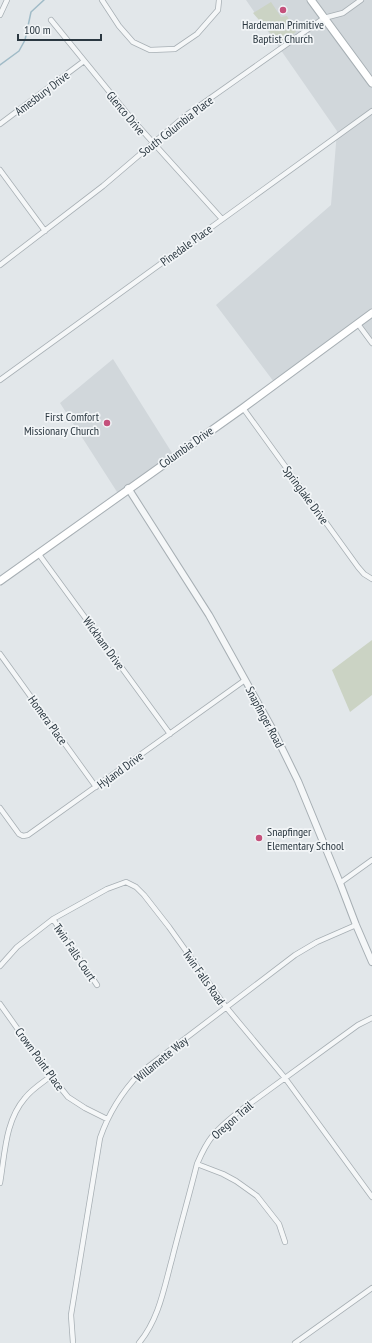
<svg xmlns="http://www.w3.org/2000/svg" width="372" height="1343" viewBox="0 0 372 1343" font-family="'PT Sans Narrow',sans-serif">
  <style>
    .built { fill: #d1d7db }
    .green { fill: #cbd3c4 }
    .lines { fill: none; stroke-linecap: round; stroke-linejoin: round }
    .stream { stroke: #a0bbc7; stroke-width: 1.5 }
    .minor-casing { stroke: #a7afb4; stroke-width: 6 }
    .tertiary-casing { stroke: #a7afb4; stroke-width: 8 }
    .secondary-casing { stroke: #a7afb4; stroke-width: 9 }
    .minor { stroke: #f5f7f8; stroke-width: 4.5 }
    .tertiary { stroke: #f5f7f8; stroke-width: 6 }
    .secondary { stroke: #fff; stroke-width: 7 }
    .poi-dot { fill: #c5517c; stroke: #f2f5f7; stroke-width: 1.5 }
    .labels { text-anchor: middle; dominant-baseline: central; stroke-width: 3.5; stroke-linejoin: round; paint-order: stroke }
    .poi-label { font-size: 12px; fill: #2b3841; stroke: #f2f5f7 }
    .street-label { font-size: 12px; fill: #2b3841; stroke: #f2f5f7 }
  </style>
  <rect width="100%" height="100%" fill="#e2e7ea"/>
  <path class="built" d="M246,0H372V347L356,326L277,386L216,305L331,205L337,131Z
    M113,359L174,456L119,495L60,403Z"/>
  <path class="green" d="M271,2L281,17L287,16L296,32L279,43L253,13Z
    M372,640V695L350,712L332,670Z"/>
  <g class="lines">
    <path class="stream" d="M0,65L19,51L25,40L31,12L44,0"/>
    <defs>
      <path id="minor" d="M102,0L119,26L133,42L150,50L175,49L197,34L218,10L219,0
        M0,15L7,0
        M51,20L130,117L222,219
        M0,124L84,61
        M0,170L45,231
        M0,265L103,186L185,116L324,18L343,13L361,0
        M358,324L372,343
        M0,380L372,111
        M243,408L358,567L364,574L372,579
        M38,553L170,734
        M0,654L96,787
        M0,808L19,834L23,836L28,835L245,680
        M340,883L372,860
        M53,919L97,985
        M0,966L17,947L53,919L107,889L126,882L136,887L144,895L169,927L226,1007L285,1078L372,1197
        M0,1004L51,1076L68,1097L85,1108L107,1119
        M197,1164L223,1174L236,1181L257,1196L279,1224L285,1242
        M0,1183C5,1154 5,1121 25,1098C32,1089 42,1083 51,1076
        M73,1343L71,1315L100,1138C109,1112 121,1093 140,1073L295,955L317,942L356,925
        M139,1343C159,1319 164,1288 172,1259C180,1227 189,1196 197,1164C208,1138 215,1131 237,1113L329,1046L358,1025L372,1018
        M295,1343L372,1288"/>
      <path id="tertiary" d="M128,488L209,615L273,730L298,781L340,883L356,925L372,962"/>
      <path id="secondary" d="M311,0L372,83
        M0,581L243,408L372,313"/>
    </defs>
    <use href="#minor" class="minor-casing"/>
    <use href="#tertiary" class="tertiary-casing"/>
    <use href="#secondary" class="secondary-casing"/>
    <use href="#minor" class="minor"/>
    <use href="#tertiary" class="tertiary"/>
    <use href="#secondary" class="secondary"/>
  </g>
  <g class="poi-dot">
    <circle cx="283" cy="10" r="4"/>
    <circle cx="107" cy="423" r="4"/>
    <circle cx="259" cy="838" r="4"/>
  </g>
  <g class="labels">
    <g class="poi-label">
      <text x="283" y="24">Hardeman Primitive<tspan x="283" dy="14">Baptist Church</tspan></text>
      <text x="99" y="416" text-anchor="end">First Comfort<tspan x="99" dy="14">Missionary Church</tspan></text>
      <text x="267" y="831" text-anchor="start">Snapfinger<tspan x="267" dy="14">Elementary School</tspan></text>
    </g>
    <g class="street-label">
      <text transform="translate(42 93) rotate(-37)">Amesbury Drive</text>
      <text transform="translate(126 113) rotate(50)">Glenco Drive</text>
      <text transform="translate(176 126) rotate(-38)">South Columbia Place</text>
      <text transform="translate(186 245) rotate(-36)">Pinedale Place</text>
      <text transform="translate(186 447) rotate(-35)">Columbia Drive</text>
      <text transform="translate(306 495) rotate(54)">Springlake Drive</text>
      <text transform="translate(104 643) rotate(54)">Wickham Drive</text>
      <text transform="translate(265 717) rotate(62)">Snapfinger Road</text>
      <text transform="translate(48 720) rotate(54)">Homera Place</text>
      <text transform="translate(120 770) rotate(-36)">Hyland Drive</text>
      <text transform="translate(75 952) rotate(56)">Twin Falls Court</text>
      <text transform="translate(204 977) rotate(55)">Twin Falls Road</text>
      <text transform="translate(40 1059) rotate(54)">Crown Point Place</text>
      <text transform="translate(161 1059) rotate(-39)">Willamette Way</text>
      <text transform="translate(232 1120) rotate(-41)">Oregon Trail</text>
    </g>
  </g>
  <path d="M18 34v6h83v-6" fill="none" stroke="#2b3841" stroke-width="2"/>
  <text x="24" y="34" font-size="12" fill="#2b3841" stroke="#f2f5f7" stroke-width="3" paint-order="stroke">100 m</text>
</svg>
